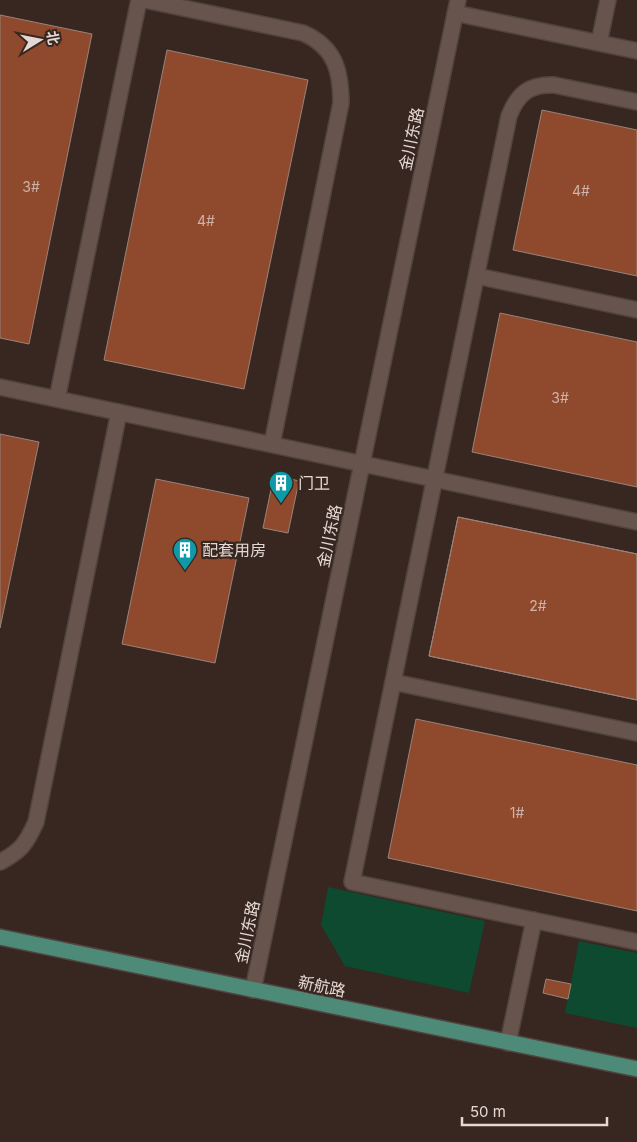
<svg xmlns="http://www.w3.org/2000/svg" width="637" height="1142" viewBox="0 0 637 1142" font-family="Inter,'Noto Sans SC',sans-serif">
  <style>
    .green { fill: #0d4a2f }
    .building { fill: #8f492c; stroke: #98847c }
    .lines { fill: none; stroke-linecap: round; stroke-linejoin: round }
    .minor-casing { stroke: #51433e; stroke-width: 18 }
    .major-casing { stroke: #51433e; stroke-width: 18 }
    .minor { stroke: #67544c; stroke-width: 15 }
    .major { stroke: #4e8a78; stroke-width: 15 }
    .labels { text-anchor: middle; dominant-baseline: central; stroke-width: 4.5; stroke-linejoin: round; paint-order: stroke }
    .number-label { font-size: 14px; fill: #cfb4aa }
    .street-label { font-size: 16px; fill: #e4d8d4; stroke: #372720 }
    .poi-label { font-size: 16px; fill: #e4d8d4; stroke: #372720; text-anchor: start }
  </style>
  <rect width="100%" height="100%" fill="#372720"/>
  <path class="green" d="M328,887L485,921L469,993L345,966L321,925Z
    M579,941L637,953V1028L565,1013Z"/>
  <path class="building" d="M0,15L92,34L29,344L0,338Z
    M167,50L308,80L244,389L104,360Z
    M542,110L637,130V276L513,250Z
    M500,313L637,342V487L472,452Z
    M0,434L39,442L0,628Z
    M274,475L299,481L288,533L263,528Z
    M156,479L249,498L215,663L122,644Z
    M458,517L637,554V700L429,656Z
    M458,517L637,554V700L429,656Z
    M416,719L637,765V911L388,858Z
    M546,979L571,984L568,999L543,993Z"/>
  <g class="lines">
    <defs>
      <path id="minor" d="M145,0L303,33C335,47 341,71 341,103L272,444
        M455,13L637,51
        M599,43L608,0
        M637,102L554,85C530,84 518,93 509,116L352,882L637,942
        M477,276L637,310
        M0,387L637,522
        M57,399L139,0
        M393,682L637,733
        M0,862C21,851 26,844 36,822L119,412
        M253,990L458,0
        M508,1043L534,920"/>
      <path id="major" d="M0,937L637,1069"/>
    </defs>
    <use href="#minor" class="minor-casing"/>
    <use href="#major" class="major-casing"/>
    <use href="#minor" class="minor"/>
    <use href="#major" class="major"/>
  </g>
  <defs>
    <symbol id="building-pin" viewBox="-11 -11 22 30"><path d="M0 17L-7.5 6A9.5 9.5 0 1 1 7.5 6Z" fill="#0f9aa8" stroke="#372720"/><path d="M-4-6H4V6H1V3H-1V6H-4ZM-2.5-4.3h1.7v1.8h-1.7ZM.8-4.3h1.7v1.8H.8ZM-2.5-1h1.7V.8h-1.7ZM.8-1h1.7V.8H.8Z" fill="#fff"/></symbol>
  </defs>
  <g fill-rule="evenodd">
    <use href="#building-pin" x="267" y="469" width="28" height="38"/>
    <use href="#building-pin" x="171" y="536" width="28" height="38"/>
  </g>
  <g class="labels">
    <g class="number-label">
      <text x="31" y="186">3#</text>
      <text x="581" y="190">4#</text>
      <text x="206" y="220">4#</text>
      <text x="560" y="397">3#</text>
      <text x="538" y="605">2#</text>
      <text x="517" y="812">1#</text>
    </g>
    <g class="street-label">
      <text transform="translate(411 139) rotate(-78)">金川东路</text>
      <text transform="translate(329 536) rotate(-78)">金川东路</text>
      <text transform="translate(247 932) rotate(-78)">金川东路</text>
      <text transform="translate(322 986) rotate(12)">新航路</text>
    </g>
    <g class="poi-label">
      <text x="298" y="483">门卫</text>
      <text x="202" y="550">配套用房</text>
    </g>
  </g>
  <g transform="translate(40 40) rotate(80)" stroke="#372720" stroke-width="4" paint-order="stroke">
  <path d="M0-4L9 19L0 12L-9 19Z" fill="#e4d8d4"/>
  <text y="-8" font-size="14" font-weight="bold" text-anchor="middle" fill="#e4d8d4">北</text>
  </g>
  <path d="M462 1117v8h145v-8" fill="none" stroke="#e4d8d4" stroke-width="2.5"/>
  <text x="470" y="1117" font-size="15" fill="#e4d8d4" stroke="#372720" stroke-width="4" paint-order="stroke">50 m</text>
</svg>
